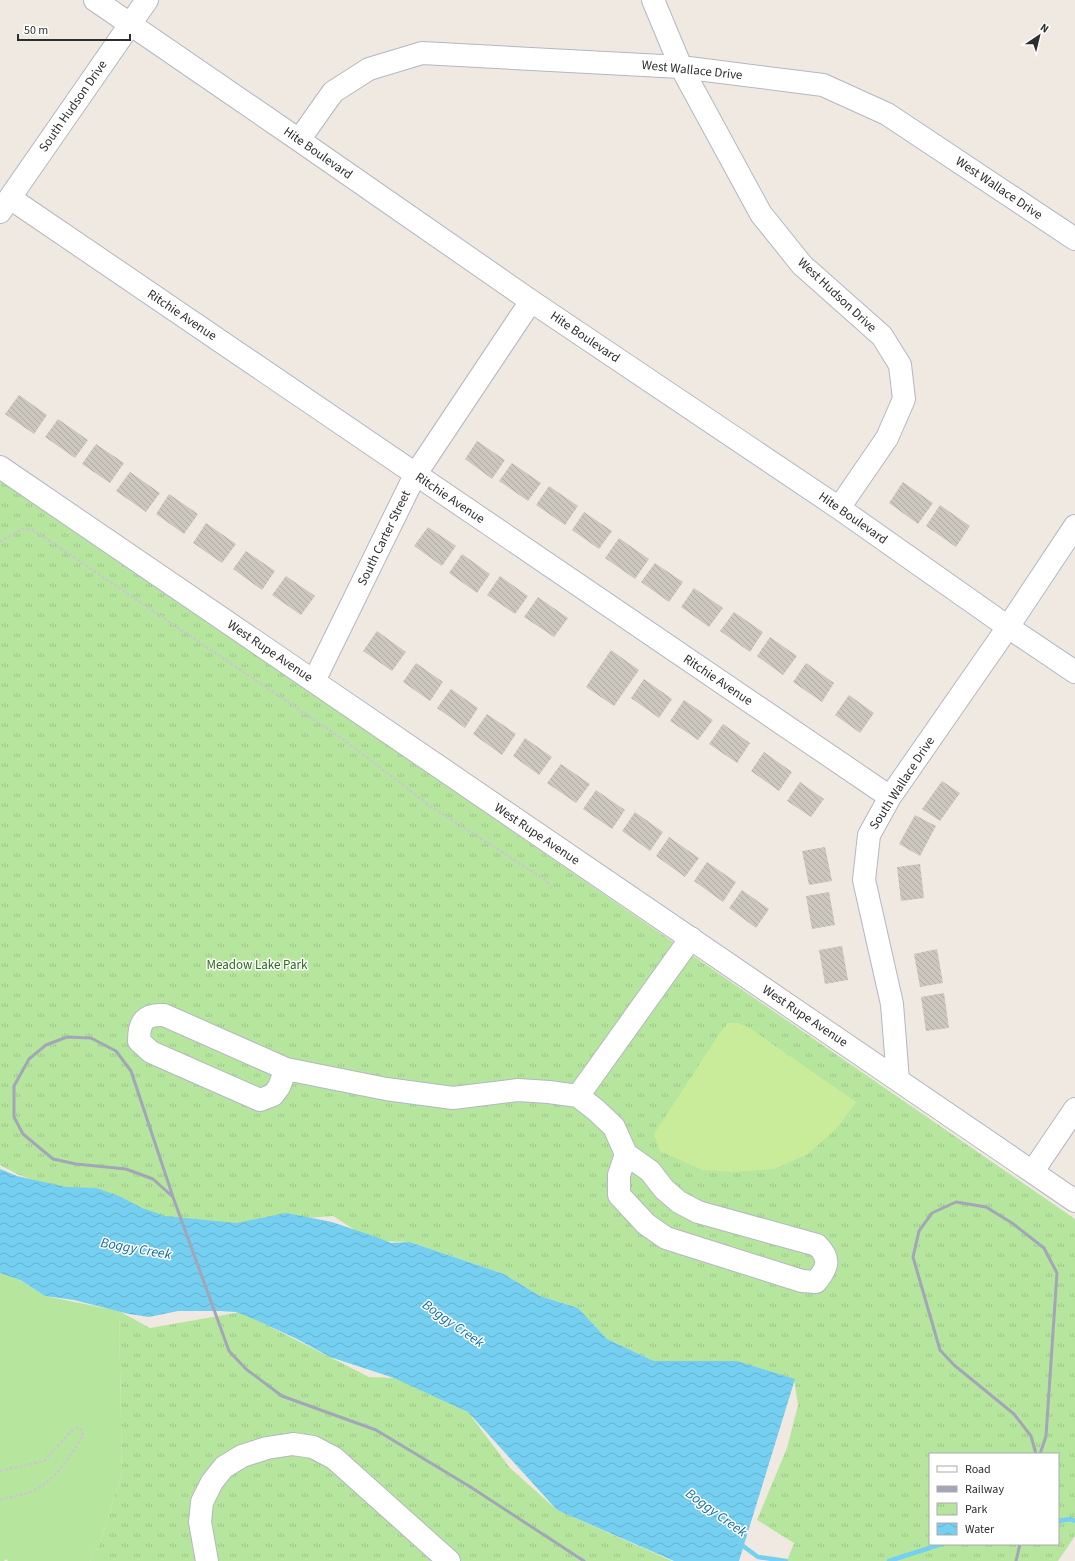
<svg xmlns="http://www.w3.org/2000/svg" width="1075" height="1561" viewBox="0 0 1075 1561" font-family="'Source Sans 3',sans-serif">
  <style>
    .grass { fill: #b6e59e }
    .park { fill: url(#park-tufts); fill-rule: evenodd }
    .pitch { fill: #c9ec9a }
    .water { fill: url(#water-waves) }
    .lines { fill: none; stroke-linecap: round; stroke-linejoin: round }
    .stream { stroke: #75cff0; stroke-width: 4.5 }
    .building { fill: url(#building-back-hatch) }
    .minor-casing { stroke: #b4b7c1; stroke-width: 24 }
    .path { stroke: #c9c9c9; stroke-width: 2.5; stroke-dasharray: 3 2; stroke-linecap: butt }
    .minor { stroke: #fff; stroke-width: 22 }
    .rail { stroke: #a3a6b8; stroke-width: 3 }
    .labels { text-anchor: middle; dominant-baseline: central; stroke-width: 3; stroke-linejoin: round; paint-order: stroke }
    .street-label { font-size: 13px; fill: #2e2e2e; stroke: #fff }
    .park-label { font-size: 13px; fill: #2c6e1b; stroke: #fff }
    .water-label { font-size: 14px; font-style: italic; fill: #0d6fa3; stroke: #fff }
  </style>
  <defs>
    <pattern id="park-tufts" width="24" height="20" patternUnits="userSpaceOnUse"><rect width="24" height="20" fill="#b6e59e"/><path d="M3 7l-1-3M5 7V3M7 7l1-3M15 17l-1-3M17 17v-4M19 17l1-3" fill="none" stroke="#9dc588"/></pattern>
    <pattern id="water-waves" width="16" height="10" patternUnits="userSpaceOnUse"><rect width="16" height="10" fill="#75cff0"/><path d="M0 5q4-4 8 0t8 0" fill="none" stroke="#66b2ce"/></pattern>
    <pattern id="building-back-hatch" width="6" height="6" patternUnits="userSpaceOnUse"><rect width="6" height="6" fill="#cbc7bf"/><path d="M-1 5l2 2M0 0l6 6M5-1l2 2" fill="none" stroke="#afaba4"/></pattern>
  </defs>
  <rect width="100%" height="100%" fill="#efe9e1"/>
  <path class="grass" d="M0,1271L13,1276L45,1296L119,1311L122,1474L99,1545L90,1561H8L6,1559L4,1561H0Z"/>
  <path class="park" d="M0,478L1075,1219V1536L1058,1561H787L794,1543L757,1520L787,1448L798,1405L794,1379L707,1364L654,1361L607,1339L578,1308L540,1296L504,1274L410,1242L372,1241L333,1216L199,1226L90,1199L19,1175L0,1165ZM930,1454H1058V1544H930Z
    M119,1311L150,1328L241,1312L369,1377L394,1378L431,1393L468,1412L510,1468L557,1510L672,1561H90L99,1545L122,1474Z"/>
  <path class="pitch" d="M728,1023H737L748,1027L856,1102L838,1127L808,1154L774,1169L734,1172L702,1170L660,1151L654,1134L719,1034Z"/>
  <path class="water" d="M0,1169L17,1176L66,1187L96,1188L119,1196L142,1208L165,1216L237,1223L286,1213L332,1222L379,1238L391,1243L410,1242L504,1274L540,1296L578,1308L607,1339L654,1361H737L795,1379L739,1561H674L557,1510L468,1412L394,1378L330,1357L297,1339L256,1320L236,1312L219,1311H178L149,1317L129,1314L74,1300L45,1296L20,1280L0,1273Z"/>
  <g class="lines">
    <path class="stream" d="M1058,1521L1071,1519L1075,1521
      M739,1543L758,1557L786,1561
      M889,1561L942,1544"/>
  </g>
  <path class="building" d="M19,395L47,415L34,434L5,414Z
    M58,419L88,440L75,458L45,437Z
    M477,441L505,460L492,479L465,459Z
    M96,444L124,463L110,483L82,464Z
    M512,463L541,483L528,501L499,481Z
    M130,472L160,493L146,512L116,491Z
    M903,482L933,503L918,524L889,503Z
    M549,486L578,506L565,525L536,505Z
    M169,494L198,514L184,534L156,514Z
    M940,505L970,526L956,547L926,526Z
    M584,512L612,531L599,549L572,530Z
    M206,523L236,544L222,563L193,543Z
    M428,527L456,546L442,566L414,546Z
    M619,538L649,559L635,579L605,558Z
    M246,551L275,571L262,590L233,569Z
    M462,554L490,574L477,593L449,573Z
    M655,563L683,582L669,602L641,582Z
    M286,576L315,596L301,615L272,595Z
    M500,576L528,596L515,614L487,595Z
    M694,588L723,608L709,627L681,607Z
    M538,597L568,618L554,637L524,617Z
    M734,612L763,632L750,652L720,631Z
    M377,631L406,652L392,671L363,651Z
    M770,637L797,656L783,675L757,656Z
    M611,650L639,670L614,706L586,687Z
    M416,663L443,682L430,701L403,682Z
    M806,663L834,683L822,702L793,682Z
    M644,679L672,699L659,718L631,698Z
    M451,689L478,708L465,728L437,708Z
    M849,695L874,713L860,733L835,715Z
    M684,700L713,720L698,740L670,721Z
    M487,714L516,734L502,755L473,734Z
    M723,724L750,743L737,763L709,744Z
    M525,738L552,757L539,775L513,756Z
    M764,752L792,772L779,791L751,771Z
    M561,764L590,784L576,803L547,783Z
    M942,781L960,793L940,821L922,809Z
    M800,782L824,799L811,817L787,801Z
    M596,790L625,810L612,829L583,809Z
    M635,812L663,832L650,851L622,831Z
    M915,815L936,826L920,856L899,844Z
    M669,837L699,858L685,877L656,856Z
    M825,847L832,881L809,885L802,851Z
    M707,862L736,882L723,902L694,881Z
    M920,864L924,898L901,901L897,867Z
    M742,890L769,909L756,928L729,908Z
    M829,892L835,925L812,929L806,896Z
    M842,946L848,980L825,984L819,950Z
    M937,949L943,983L920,987L914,954Z
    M944,993L949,1028L926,1031L921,997Z"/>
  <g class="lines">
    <defs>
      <path id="minor" d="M95,0L299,140L531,301L839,508L1008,627L1075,672
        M653,0L681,67L761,214L802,265L882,336L900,365L904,399L887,438L839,508
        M299,140L333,92L369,69L422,53L681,67L823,85L887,114L1075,239
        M10,198L890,797
        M0,212L147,0
        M0,467L1075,1201
        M314,681L415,475L531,301
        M286,1069L279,1087L273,1095L260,1100L151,1052L139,1041C139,1022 144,1014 164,1015L286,1069L386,1089L453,1098L518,1090L549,1092L578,1096L691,938
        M898,1080L892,1004L864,880L869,835L890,797L1008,627L1075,526
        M578,1096L596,1110L614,1127L626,1154
        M626,1154L650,1171L664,1189L679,1202L698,1212L817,1245C831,1259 828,1267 816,1282L802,1281L666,1238L646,1224L619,1195V1175Z
        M1033,1171L1075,1109
        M207,1561L200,1522L202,1502L212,1482L224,1467L242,1456L267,1448L293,1444L313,1447L334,1458L449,1561"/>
    </defs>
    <use href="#minor" class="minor-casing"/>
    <path class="path" d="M0,542L22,529H32L347,742L430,806L544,879L552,888
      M0,1471L44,1461L71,1431L77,1428L82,1430L83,1436C71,1454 58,1477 38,1488C27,1495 14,1496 2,1499L0,1500"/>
    <use href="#minor" class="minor"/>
    <path class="rail" d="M173,1197L131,1071L116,1051L91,1038L67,1037L46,1045L29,1059L14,1086V1117L23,1134L53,1159L76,1164L126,1169L153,1179L173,1197L229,1351L246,1369L282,1396L376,1430L469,1486L584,1561
      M1036,1454L1031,1436L1014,1414L954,1365L940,1350L913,1257L919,1231L932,1213L956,1202L986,1207L1012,1223L1044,1248L1057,1273L1046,1436L1040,1454
      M1016,1561L1020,1544"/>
  </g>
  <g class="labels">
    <g class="street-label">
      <text transform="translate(692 70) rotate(6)">West Wallace Drive</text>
      <text transform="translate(73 106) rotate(-55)">South Hudson Drive</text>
      <text transform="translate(318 153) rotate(35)">Hite Boulevard</text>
      <text transform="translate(999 188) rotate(34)">West Wallace Drive</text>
      <text transform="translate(837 295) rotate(43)">West Hudson Drive</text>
      <text transform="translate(182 315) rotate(34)">Ritchie Avenue</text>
      <text transform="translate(585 337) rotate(34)">Hite Boulevard</text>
      <text transform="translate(450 498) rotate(34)">Ritchie Avenue</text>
      <text transform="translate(853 518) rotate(35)">Hite Boulevard</text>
      <text transform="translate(384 538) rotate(-64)">South Carter Street</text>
      <text transform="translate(270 651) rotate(34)">West Rupe Avenue</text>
      <text transform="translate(718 680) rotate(34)">Ritchie Avenue</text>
      <text transform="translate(902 783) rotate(-57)">South Wallace Drive</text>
      <text transform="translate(537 834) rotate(34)">West Rupe Avenue</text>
      <text transform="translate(805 1016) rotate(34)">West Rupe Avenue</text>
    </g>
    <g class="park-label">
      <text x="257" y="965">Meadow Lake Park</text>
    </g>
    <g class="water-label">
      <text transform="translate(136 1249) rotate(10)">Boggy Creek</text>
      <text transform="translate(453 1324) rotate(35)">Boggy Creek</text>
      <text transform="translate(716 1513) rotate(36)">Boggy Creek</text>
    </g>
  </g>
  <rect x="929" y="1453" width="130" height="92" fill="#ffffff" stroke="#ababab"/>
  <rect x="937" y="1466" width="20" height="6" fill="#ffffff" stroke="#ababab"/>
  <text x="965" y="1473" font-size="12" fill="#2e2e2e">Road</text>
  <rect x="937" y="1486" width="20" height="6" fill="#a3a6b8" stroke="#ababab"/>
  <text x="965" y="1493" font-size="12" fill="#2e2e2e">Railway</text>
  <rect x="937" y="1503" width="20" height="12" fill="url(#park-tufts)" stroke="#ababab"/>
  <text x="965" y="1513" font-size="12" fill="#2e2e2e">Park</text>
  <rect x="937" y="1523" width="20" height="12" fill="url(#water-waves)" stroke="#ababab"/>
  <text x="965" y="1533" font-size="12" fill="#2e2e2e">Water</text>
  <g transform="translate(1039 36) rotate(35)" stroke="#ffffff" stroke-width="3" paint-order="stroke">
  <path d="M0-3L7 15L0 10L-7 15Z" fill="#2e2e2e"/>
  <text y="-6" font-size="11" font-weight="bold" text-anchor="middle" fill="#2e2e2e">N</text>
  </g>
  <path d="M18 34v6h112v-6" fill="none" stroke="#2e2e2e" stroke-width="2"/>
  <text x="24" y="34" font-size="12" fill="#2e2e2e" stroke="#ffffff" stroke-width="3" paint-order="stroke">50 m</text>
</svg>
